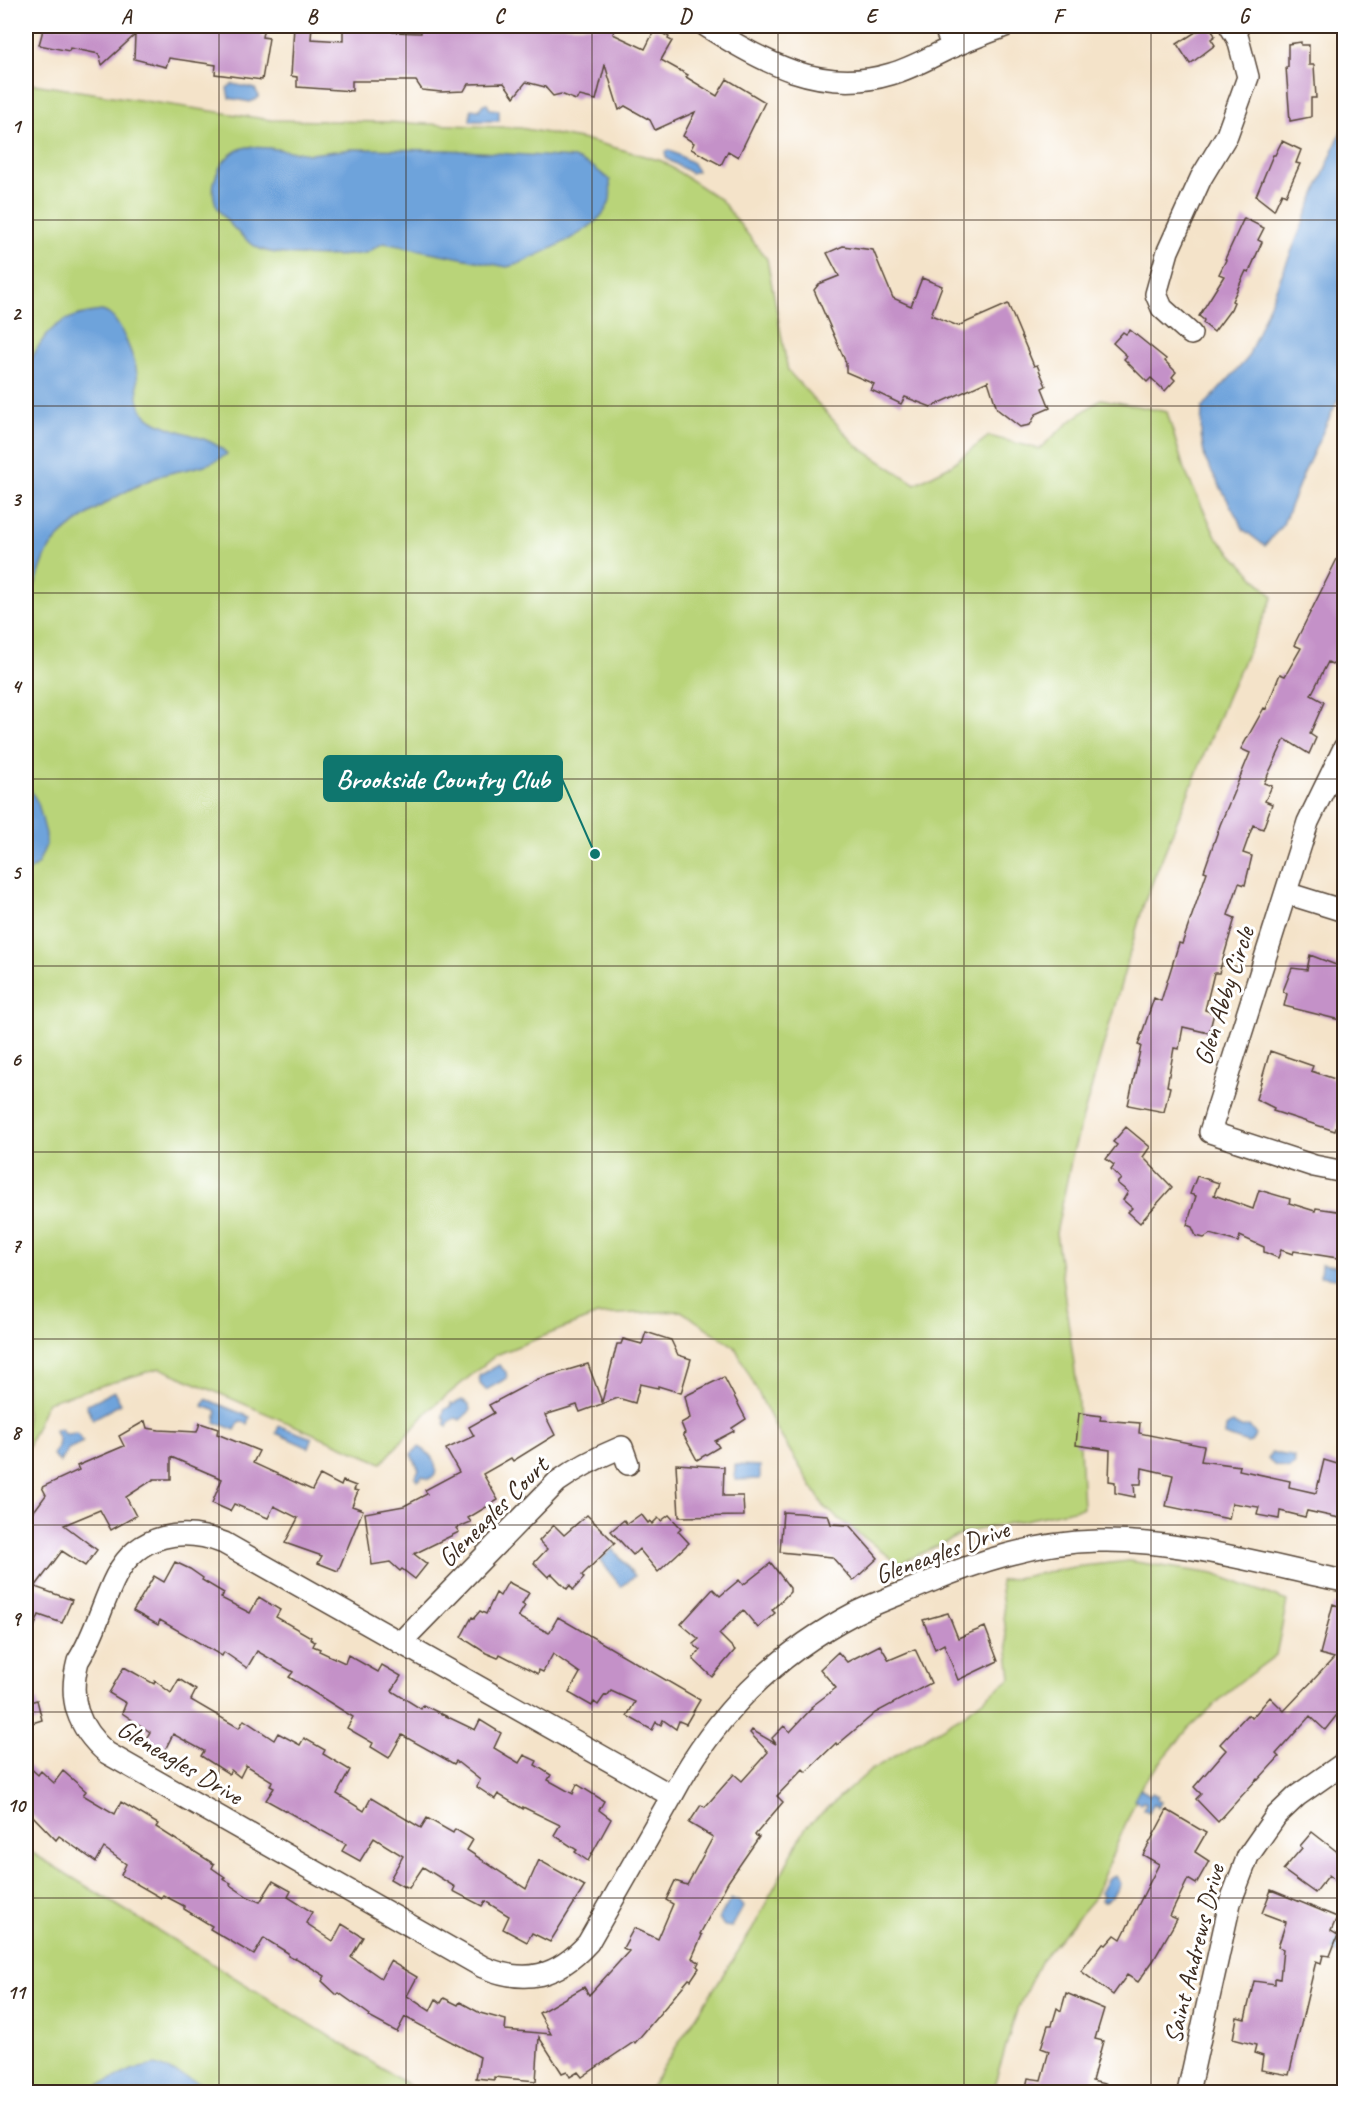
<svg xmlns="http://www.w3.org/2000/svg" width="1370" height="2118" viewBox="0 0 1370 2118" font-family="Caveat,sans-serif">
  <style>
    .green { fill: #b9d479; stroke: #7a7f4c; stroke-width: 1.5 }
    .water { fill: #6ea3db; stroke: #54667c; stroke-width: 1.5 }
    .building { fill: #c491c8 }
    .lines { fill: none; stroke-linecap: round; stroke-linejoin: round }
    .minor-casing { stroke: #574638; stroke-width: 24 }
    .minor { stroke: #fff; stroke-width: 21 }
    .grid { fill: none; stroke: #3b2a1e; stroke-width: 1.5; stroke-opacity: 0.55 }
    .labels { text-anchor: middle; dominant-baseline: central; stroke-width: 6; stroke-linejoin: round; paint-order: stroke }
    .street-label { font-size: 26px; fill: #3b2a1e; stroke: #fff }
    .leader { fill: none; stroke: #0f766e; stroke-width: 2 }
    .callout-dot { fill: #0f766e; stroke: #fff; stroke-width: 2 }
    .callout { fill: #0f766e; stroke: #0f766e; stroke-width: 2 }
    .callout-label { font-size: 27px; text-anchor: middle; font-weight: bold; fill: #fff }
    .neatline { fill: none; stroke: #3b2a1e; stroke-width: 2 }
    .grid-label { font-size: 20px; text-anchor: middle; font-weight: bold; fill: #3b2a1e }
  </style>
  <rect width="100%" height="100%" fill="#fff"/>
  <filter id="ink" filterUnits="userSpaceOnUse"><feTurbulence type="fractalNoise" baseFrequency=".0167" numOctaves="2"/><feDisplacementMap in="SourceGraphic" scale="12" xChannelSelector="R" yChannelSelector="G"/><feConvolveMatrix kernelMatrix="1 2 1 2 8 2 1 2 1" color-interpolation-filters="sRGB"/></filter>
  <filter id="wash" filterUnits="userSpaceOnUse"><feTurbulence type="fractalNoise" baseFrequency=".008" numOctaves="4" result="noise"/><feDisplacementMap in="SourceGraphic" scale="24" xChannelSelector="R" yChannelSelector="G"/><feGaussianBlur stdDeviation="1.35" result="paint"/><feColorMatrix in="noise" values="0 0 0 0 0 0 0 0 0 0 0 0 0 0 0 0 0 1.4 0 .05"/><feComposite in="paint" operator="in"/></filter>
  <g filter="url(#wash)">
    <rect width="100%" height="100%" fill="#f4e3c9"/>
    <path class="green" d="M26,83L271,120L384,122L520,128L591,141L662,161L721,200L767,259L788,371L857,446L915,484L950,466L989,436L1039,449L1073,419L1101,399L1167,412L1184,469L1217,538L1273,597L1228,695L1144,903L1072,1156L1056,1233L1077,1386L1083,1508L967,1532L899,1564L825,1508L776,1428L735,1347L681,1311L597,1315L496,1355L429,1410L382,1463L160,1368L47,1402L26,1451Z
      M1129,1561L1214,1574L1287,1601L1276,1655L1237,1684L1188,1729L1143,1783L1093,1900L1041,1960L1017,2010L992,2092H647L752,1930L806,1827L871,1770L963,1715L1011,1678L1000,1581L1074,1567Z
      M26,1849L420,2092H26Z"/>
    <path class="water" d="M822,26H854L852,31H833Z
      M233,84L255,89L259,96L257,99L250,102L229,98L227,88Z
      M483,104H487L490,109L499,110V121H470L471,109L479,110Z
      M1344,124V386L1302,477L1283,524L1265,546L1244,530L1205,459L1201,435L1202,408L1247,359Z
      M247,147L269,148L310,154L352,149L448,150L574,158L593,167L610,180C610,187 612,196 609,203C600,230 544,252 518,264L507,267L384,243C379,245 374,249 368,252C350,258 274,257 258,248C245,241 222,218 216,205C207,181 223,152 247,147Z
      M669,150L693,163L697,171L691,173L667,159L665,153Z
      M102,311C105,312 108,313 110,315C121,323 135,360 137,373C139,385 135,400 142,410C159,434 208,431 227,454C206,470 180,468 157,477C127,489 68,522 50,548C43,558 41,571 36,582C34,588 29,593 26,597V372C42,332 58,315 102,311Z
      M26,782L38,803L46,834V845L38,864L26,874Z
      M1321,1264L1344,1267V1279L1320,1276Z
      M499,1365L506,1372L507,1378L486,1390L480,1384L479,1376Z
      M114,1391L121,1404L93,1419L86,1405Z
      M206,1399L250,1417L248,1424L240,1421L235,1430L215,1422L217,1411L203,1406Z
      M462,1400L469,1404L470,1411L460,1420L456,1418L450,1421L447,1427L444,1423L446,1421L443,1416L444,1410L451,1406V1403L454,1404Z
      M1232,1423L1241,1428L1249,1426L1256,1435L1251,1442L1247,1443L1225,1435L1226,1427Z
      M279,1426L312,1438L309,1448L276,1433Z
      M60,1428L65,1434L77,1433L83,1442L68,1449L60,1462L52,1455C59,1447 62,1440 54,1431Z
      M419,1447C430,1453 438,1462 435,1475L429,1479L422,1476L420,1479L417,1480L415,1477L419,1470L411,1454Z
      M1273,1452C1284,1457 1286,1453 1294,1457L1295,1464L1289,1469L1274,1465L1268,1458Z
      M735,1465L760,1466V1479L735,1480Z
      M613,1549L635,1576L621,1587L600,1560Z
      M1140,1789L1150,1795L1152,1793L1158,1796L1156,1800L1161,1802L1158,1808L1153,1804L1149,1812L1144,1809L1146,1803L1142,1801L1141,1804L1134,1800Z
      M1116,1875L1120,1884L1112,1897L1103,1902L1101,1900L1103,1895L1100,1893L1108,1878Z
      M731,1899L739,1901L743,1907L732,1927L724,1926L719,1918Z
      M1342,1930L1344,1931V1950L1340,1954L1334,1952L1331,1947Z
      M156,2065L223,2092H84L134,2069Z"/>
    <g id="blocks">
      <path class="building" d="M44,26H264L262,37L269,38L262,80L215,74L216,65L169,58L166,67L134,59L135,35L102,65L99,54L70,48L69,51L39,45Z
        M294,26H312L311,39L343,41V26H394L393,32L421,33V26H615L613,34L645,49L655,29L669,37L668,39L672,41L661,60L688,75L686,77L717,96L727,79L765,102L738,157L728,151L721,165L691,149L694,143L683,136L695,112L655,130L650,120L625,106L619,110L605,65L596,100L580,96L576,100L561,94L553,96L545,87L526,82L514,97L504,83L468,84L464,91L441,92L422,90L416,81H352V91L297,87V77L291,76Z
        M1205,26H1208L1212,30L1215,36L1211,39L1215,45L1190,64L1177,44Z
        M1301,42V45H1309V65H1314L1316,98H1311V117L1290,121L1286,67H1288V44Z
        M1282,141L1301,150L1296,163L1300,164L1286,195L1282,193L1274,210L1256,196L1273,155H1275Z
        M1244,218L1264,228L1258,240L1262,242L1249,272L1246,271L1232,301L1234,302L1231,309L1214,332L1203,323L1204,320L1199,316L1224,276L1219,274L1226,260L1225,259Z
        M843,246L873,250L893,298L911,306L922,278L942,286L931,315L958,326L1008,304L1034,366L1037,365L1046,386L1042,388L1050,408L1036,414L1030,425L1020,427L997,409L988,381L931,407L905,397L901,404L871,390L874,384L846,372V363L814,290L819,284L839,276L827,253Z
        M1130,330L1166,359L1165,361L1176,372L1172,377L1175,380L1165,391L1151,378L1147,382L1124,359L1127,356L1113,343L1123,332L1126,334Z
        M1344,545V670L1328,662L1311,695L1324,702L1310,734L1316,738L1309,754L1285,739L1264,783L1272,786L1265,801L1272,804L1263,829L1253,825L1243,853L1252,856L1245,885L1239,883L1228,915L1235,918L1219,973H1214L1205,1010L1214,1013L1209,1033L1183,1027L1179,1049L1174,1048L1167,1086L1170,1087L1164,1112L1128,1105L1141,1046L1138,1045L1154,998L1161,1001L1179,943L1182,944L1207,872L1204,871L1220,825L1250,753L1241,749L1264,708L1266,709L1280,674L1285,676L1301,648L1294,645Z
        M1310,955L1344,968V1021L1284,1006L1287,994L1283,991L1292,968L1307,970Z
        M1270,1051L1313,1066L1311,1071L1344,1082V1118L1340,1117L1335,1131L1273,1111L1274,1108L1256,1099Z
        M1126,1127L1150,1147L1143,1157L1172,1187L1140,1223L1128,1212L1132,1208L1123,1200L1128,1192L1117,1183L1121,1179L1111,1169L1114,1165L1106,1159L1117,1145L1113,1142Z
        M1197,1176L1219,1183L1214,1195L1253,1209L1259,1190L1290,1199L1289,1203L1315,1211L1316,1208L1344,1212V1259L1294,1251L1293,1254L1281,1250L1278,1258L1264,1252V1247L1240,1236L1238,1242L1210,1234L1204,1238L1196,1236L1192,1227L1187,1225L1196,1196L1190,1194Z
        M646,1332L671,1340L678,1355L691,1359L681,1393L658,1386V1388L640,1384L635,1403L618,1398L580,1412L577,1405L545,1415L555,1435L513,1461L511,1458L483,1474L498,1500L468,1518L471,1522L456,1528L459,1532L414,1554L427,1564L415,1579L402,1569L400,1571L390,1562L372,1565L365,1513L404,1506L427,1494L425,1490L459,1472L446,1449L474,1436L469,1427L494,1413L489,1405L538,1379L588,1364L602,1402L617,1344H621L623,1339L642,1344Z
        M724,1377L746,1419L732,1428L734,1431L715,1441L719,1447L697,1460L683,1434L685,1433L681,1423L690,1418L685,1396Z
        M1079,1413L1101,1416L1100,1420L1140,1423L1139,1433L1204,1446L1201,1461L1240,1466L1239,1470L1290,1481L1289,1487L1316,1493L1324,1460L1344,1466V1519L1307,1511L1305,1517L1280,1511L1279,1519L1257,1515L1259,1507L1232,1503L1229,1519L1166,1506L1173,1475L1142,1468L1141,1484H1134L1135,1497L1115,1493V1482L1109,1481L1110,1450L1076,1445Z
        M145,1421L147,1428L159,1430L197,1432L200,1423L218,1429L217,1434L259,1451L253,1463L312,1490L320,1475L341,1486L343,1481L356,1486L354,1490L358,1491L352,1506L363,1510L338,1571L318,1563L322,1556L285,1543L298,1518L274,1506L268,1518L234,1504L230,1511L212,1503L222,1479L171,1457V1479H154L126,1497L136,1516L111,1530L100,1510L64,1525L97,1550L85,1566L62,1551L35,1587L72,1600L62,1623L39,1615L26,1647V1522L46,1495L42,1487L79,1470L77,1466L124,1446L119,1436Z
        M676,1464L724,1467L723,1496H743L744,1516L679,1517Z
        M783,1512L828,1515L831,1524L849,1525L878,1558L853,1581L832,1557L780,1552Z
        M641,1514L648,1523L650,1521L652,1524L658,1518L661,1521L669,1515L681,1528L678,1531L689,1543L658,1572L639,1549L633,1555L611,1531L624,1520L627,1524Z
        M587,1515L615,1543L582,1575L584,1578L573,1590L570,1585L567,1589L552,1574L548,1577L534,1563L547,1549L539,1541L554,1525L564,1535Z
        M175,1562L190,1569L203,1578L202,1580L224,1593L221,1598L250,1613L259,1597L280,1610L276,1617L311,1637L310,1639L315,1642L313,1646L320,1649L319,1651L345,1663L348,1655L378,1672L382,1665L401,1676L392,1691L421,1709L423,1705L475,1730L480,1720L501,1733L494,1748L519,1763L524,1755L537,1761L535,1765L551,1775L548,1780L573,1794L577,1784L604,1801L599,1810L611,1819L588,1861L575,1852L577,1850L554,1835L560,1825L523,1807V1809L498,1794L495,1799L477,1787L480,1780L456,1761L454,1764L402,1735L389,1758L371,1747L373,1743L347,1728L353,1717L289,1677L293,1672L257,1651L247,1668L224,1652L222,1656L160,1620L158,1625L133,1611L154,1576L164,1582Z
        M771,1563L790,1588V1592L772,1610L775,1613L758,1628L743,1610L719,1634L735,1650L712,1677L693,1659L700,1650L693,1644L699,1639L681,1624L713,1589L720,1596L739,1580L743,1585Z
        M508,1582L529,1593L522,1604L525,1606L518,1617L549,1633L558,1617L700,1700L686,1724L679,1721L676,1729L663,1720L661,1725L656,1722L652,1730L627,1716L635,1702L611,1691L607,1696L605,1695L598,1705L594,1702L592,1706L569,1693L580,1673L553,1654L543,1672L539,1670L538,1674L500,1654L498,1658L486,1653L461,1637L472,1617L474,1618L480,1611L486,1614L496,1593L500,1596Z
        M1333,1604L1344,1608V1706L1325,1730L1310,1716L1276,1754L1279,1757L1258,1780L1257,1779L1218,1822L1196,1799L1201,1794L1194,1787L1226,1750L1220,1744L1247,1715L1252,1718L1270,1697L1284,1711L1334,1658L1320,1654Z
        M948,1613L958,1638L985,1627L998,1661L958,1680L944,1644L935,1649L923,1620Z
        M880,1645L889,1660L915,1649L931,1683L875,1713L837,1745L836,1743L806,1772L803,1769L777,1796L783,1802L755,1835L759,1837L728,1882L700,1934L702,1935L692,1958L699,1962L697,1966L699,1968L691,1980L689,1979L635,2043L634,2042L582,2077L578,2072L570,2077L567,2071L562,2073L539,2037L536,2081L494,2077V2080L476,2078L480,2057L405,2017L397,2032L369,2017L370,2015L339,1993L337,1995L322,1981L325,1976L296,1958L294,1959L288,1956V1953L264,1938L254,1955L210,1929L212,1926L184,1909V1906L163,1895L161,1898L121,1875L126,1864L104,1848L96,1862L59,1836L56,1840L26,1809V1764L38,1775L41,1771L54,1783L63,1771L86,1791L83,1795L115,1814L121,1802L158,1824L156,1827L214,1864L212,1868L225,1877L223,1879L231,1883L230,1885L248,1897L260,1902L273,1881L291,1891L288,1897L312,1912L306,1923L333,1941L342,1924L363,1937L351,1957L381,1978L390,1961L417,1977L407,1996L430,2011L436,1999L441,2003L444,1998L458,2005L460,2002L480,2013L506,2020L505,2030L551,2034L539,2013L584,1987L589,1995L629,1951L623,1948L634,1928L658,1939L673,1904L666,1900L675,1881L687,1885L713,1837L689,1823L701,1805L705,1807L734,1774L742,1781L768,1752L750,1733L752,1730L776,1744L772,1738L784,1726L790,1732L812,1708L811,1707L836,1688L820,1669L838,1652L847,1662Z
        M124,1667L154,1684L155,1681L171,1693L179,1679L196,1690L191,1700L239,1728L244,1720L274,1740L278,1733L300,1745L304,1738L325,1750L323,1754L350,1770L337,1794L364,1811L371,1798L421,1828L427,1818L453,1833L455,1829L473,1840L467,1850L526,1889L539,1860L585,1886L550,1942L532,1933L527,1942L503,1929L509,1916L485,1901L482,1906L453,1891L455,1887L423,1867L409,1888L405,1886L404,1887L390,1879L403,1856L374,1838L360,1861L342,1851L346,1844L266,1800L274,1788L270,1786L272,1781L246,1765L240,1777L231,1770L229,1774L201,1756L204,1751L173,1734L164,1752L144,1742L150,1732L122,1713L126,1703L109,1693Z
        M37,1700L42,1720L26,1725V1703Z
        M1167,1810L1206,1833L1195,1852L1209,1861L1196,1884L1188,1879L1170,1916L1177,1919L1153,1961L1138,1982L1127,1975L1113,1995L1081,1971L1103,1943L1106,1945L1115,1935L1121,1939L1159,1864L1143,1855Z
        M1312,1832L1344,1857V1888L1329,1875L1315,1893L1283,1870L1302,1848L1300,1846Z
        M1271,1890L1337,1917L1331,1931L1338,1935L1330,1956L1323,1955L1321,1963L1316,1961L1289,2075L1261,2070L1263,2056L1254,2053L1256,2045L1233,2039L1237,2017L1245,2019L1254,1981L1275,1984V1978L1280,1979L1283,1949L1278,1947L1286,1922L1262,1913Z
        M1066,1993L1104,2009L1095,2039L1103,2041L1092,2081L1117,2087L1116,2092H1025L1028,2078L1041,2080L1049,2051L1041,2048L1048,2025H1052L1057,2008L1061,2011Z"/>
    </g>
  </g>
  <g filter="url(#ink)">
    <use href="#blocks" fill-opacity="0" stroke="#574638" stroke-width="1.5"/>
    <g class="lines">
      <defs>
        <path id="minor" d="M706,26C762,62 822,95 891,74C912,68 930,57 950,48C968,40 987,33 1005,26
          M944,26L953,47
          M1191,334L1162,308L1156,294L1168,251L1201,178L1227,135L1248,77L1238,39L1230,26
          M1344,748L1308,822L1210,1132L1314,1166L1344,1172
          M1286,893L1344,911
          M400,1643L557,1482C578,1467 598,1457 622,1447L628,1464
          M672,1796L224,1543C184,1527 138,1533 116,1576C102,1603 95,1635 78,1661C68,1699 77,1727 107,1753L483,1967C526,1985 557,1977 588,1943L672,1796C716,1714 773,1656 855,1613C877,1602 900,1594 922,1585C978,1561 1037,1542 1098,1541C1178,1539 1266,1565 1344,1581
          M1188,2092L1230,1903L1248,1856L1276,1816L1297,1796L1344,1763"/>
      </defs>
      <use href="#minor" class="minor-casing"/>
      <use href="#minor" class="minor"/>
    </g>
  </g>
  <path class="grid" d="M219,26V2092M406,26V2092M592,26V2092M778,26V2092M964,26V2092M1151,26V2092M26,220H1344M26,406H1344M26,593H1344M26,779H1344M26,966H1344M26,1152H1344M26,1339H1344M26,1525H1344M26,1712H1344M26,1898H1344"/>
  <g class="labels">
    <g class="street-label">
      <text transform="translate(1224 996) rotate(-72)">Glen Abby Circle</text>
      <text transform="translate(493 1512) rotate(-45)">Gleneagles Court</text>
      <text transform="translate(942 1552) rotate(-20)">Gleneagles Drive</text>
      <text transform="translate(180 1762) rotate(31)">Gleneagles Drive</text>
      <text transform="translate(1194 1954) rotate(-76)">Saint Andrews Drive</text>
    </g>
  </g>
  <path class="leader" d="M595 854L562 779"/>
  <circle class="callout-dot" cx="595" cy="854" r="6"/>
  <rect class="callout" x="324" y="756" width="238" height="45" rx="6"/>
  <g class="callout-label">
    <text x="443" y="788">Brookside Country Club</text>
  </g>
  <rect width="1370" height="2118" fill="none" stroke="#fff" stroke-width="66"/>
  <rect x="33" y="33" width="1304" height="2052" class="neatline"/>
  <g class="grid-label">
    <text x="126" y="23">A</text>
    <text x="312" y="23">B</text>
    <text x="499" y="23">C</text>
    <text x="685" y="23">D</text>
    <text x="871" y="23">E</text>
    <text x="1058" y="23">F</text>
    <text x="1244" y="23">G</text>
    <text x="16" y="133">1</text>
    <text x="16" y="320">2</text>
    <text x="16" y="506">3</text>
    <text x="16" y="693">4</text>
    <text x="16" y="879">5</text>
    <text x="16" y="1066">6</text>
    <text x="16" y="1252">7</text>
    <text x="16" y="1439">8</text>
    <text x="16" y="1625">9</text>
    <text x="16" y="1812">10</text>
    <text x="16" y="1999">11</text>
  </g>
</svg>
